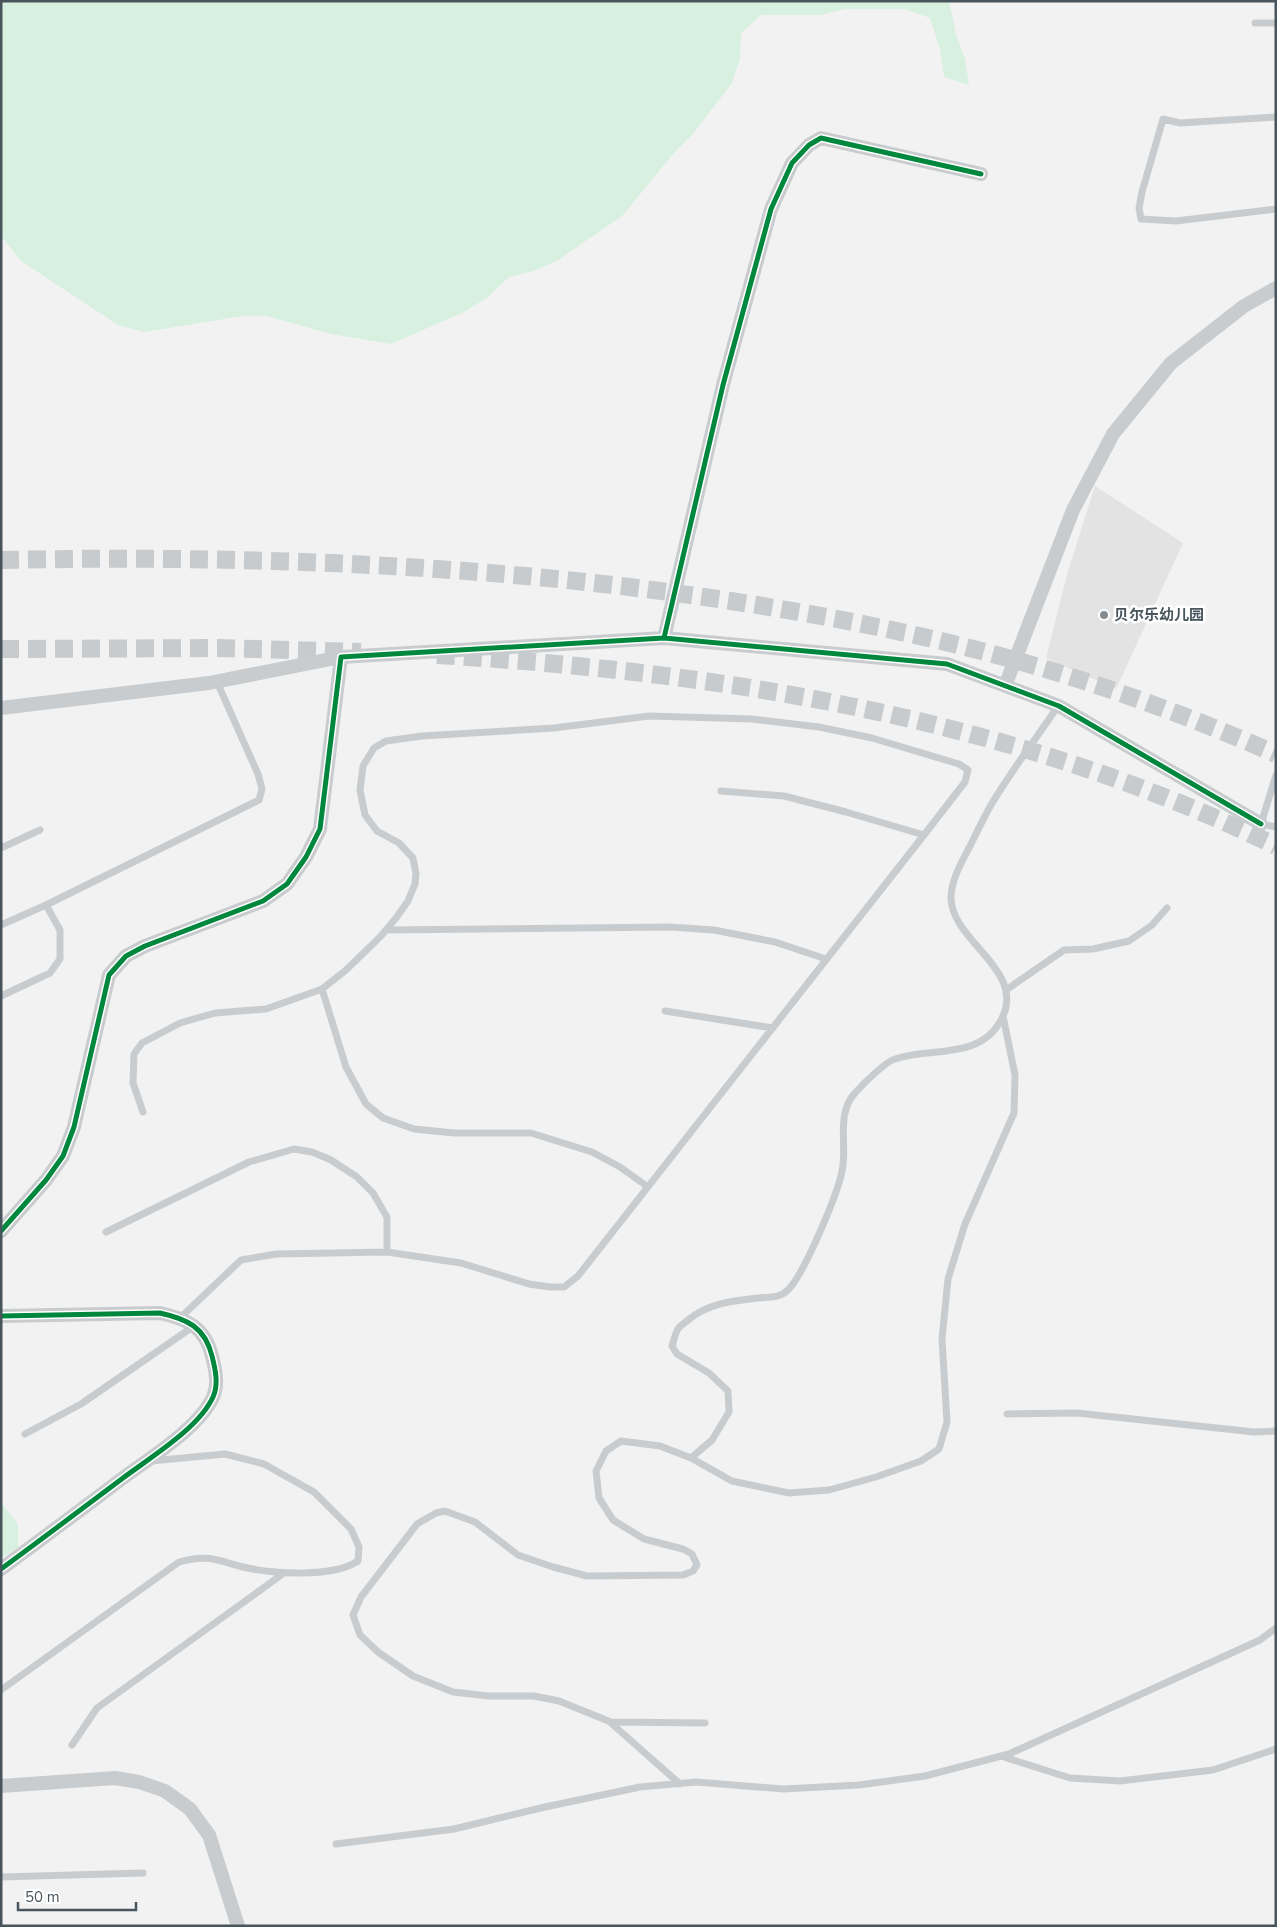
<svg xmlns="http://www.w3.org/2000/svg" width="1277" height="1927" viewBox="0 0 1277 1927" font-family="'Nunito Sans','Noto Sans SC',sans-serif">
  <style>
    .education { fill: #e4e3e3 }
    .green { fill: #d8f0df }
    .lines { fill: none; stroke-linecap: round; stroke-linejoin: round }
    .tertiary-tunnel { stroke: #c8cbcd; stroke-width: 18; stroke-dasharray: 18 9; stroke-linecap: butt }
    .service { stroke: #c9ccce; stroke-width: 7 }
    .minor { stroke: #c9ccce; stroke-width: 14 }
    .cycleway-casing { stroke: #fff; stroke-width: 8 }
    .cycleway { stroke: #00873e; stroke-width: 5 }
    .poi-dot { fill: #848c91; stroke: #fff; stroke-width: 2 }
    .labels { text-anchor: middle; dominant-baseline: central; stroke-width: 5; stroke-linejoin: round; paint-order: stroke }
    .poi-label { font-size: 15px; font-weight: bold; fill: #49555d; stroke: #fff; text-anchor: start }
  </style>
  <rect width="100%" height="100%" fill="#f2f2f2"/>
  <path class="education" d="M1095,486L1183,543L1116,689L1046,658L1068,571Z"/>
  <path class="green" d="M1,1H949L956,34L965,59L969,85L944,77L940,49L930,18L905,9H845L820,15H761L741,33L740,58L732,83L692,135L674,153L622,216L558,260L534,271L509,277L488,297L464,312L391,344L331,334L267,316H243L144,332L118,325L21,261L1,236Z
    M1,1503L18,1524V1548L1,1558Z"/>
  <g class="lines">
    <path class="tertiary-tunnel" d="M1,560C244,555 490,564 731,601C849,619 967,643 1081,680C1147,701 1212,726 1276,754
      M1,649L218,648L361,652
      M437,655C722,672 1016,719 1276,846"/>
    <path class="service" d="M1255,23H1276
      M1276,117L1180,123L1163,119L1142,192L1139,208L1141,219L1176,221L1276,209
      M1276,775L1261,824L1276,827
      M721,791L784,796L846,812L924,835
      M1,848L40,830
      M46,905L259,800L262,789L258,774L217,682
      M1,925L46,905L60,930V959L50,973L1,996
      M386,930L670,927L714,930L775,942L826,959
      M322,989L346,1067L366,1104L383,1118L414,1129L454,1133H531L592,1152L620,1167L648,1187
      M1006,990L1064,950L1093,949L1129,941L1152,925L1167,908
      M665,1011L773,1028
      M143,1112L133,1083L134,1054L142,1043L180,1023L215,1013L266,1009L322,989L346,970L380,937L396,918L408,901L415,884L416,874L413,858L399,843L377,831L365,815L360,790L363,766L374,748L386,741L422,736L554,728L649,716L752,719L819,727L872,738L959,764L968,770L965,782L924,835L578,1276L564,1287H550L529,1284L461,1263L387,1252L276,1254L241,1260L180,1318
      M106,1232L249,1162L294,1149L312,1152L331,1160L357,1177L373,1193L387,1217V1252
      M1007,1414L1077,1413L1254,1432L1276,1431
      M25,1434L81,1404L194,1326
      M691,1458L732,1481L789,1493L829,1490L876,1477L921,1461L939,1449L947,1422L942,1339L948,1279L965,1224L1014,1113L1015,1075L1003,1016
      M1,1690L179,1562C208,1554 216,1560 243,1567C272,1574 333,1578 358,1561L359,1547L351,1529L314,1492L264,1464L225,1454L151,1461
      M611,1723L680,1784
      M705,1723L611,1722L559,1701L534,1696H489L453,1692L413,1676L378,1652L360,1635L353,1615L361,1597L417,1524L436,1513L445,1511L475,1522L518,1555L553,1567L587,1576L683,1575L693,1571L697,1565L692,1554L683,1549L644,1539L613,1520L599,1498L596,1471L606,1451L621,1441L660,1446L691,1458L712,1440L729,1412L728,1391L709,1373L677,1354L672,1346C674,1341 675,1333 678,1329C680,1326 685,1323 688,1320C708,1303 733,1301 758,1298C769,1297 780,1298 788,1290C804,1274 841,1188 843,1165C846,1142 837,1112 855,1093C863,1084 885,1062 895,1059C930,1047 978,1060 1000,1022C1030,971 952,943 951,898C951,881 961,863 969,848C976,834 983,819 991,805C1011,771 1036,739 1058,706
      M72,1745L97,1708L284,1573
      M1004,1757L1070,1778L1120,1781L1213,1770L1276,1749
      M336,1844L454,1829L545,1807L640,1787L696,1782L784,1789L859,1785L925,1776L1009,1754L1260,1640L1276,1628
      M1,1877L143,1873"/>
    <path class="minor" d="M664,638L723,385L771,209L792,163L809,145L821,138L981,174
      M1005,686L1073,510L1113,434L1171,363L1244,306L1276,288
      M1,708L209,683L341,657
      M1,1231L46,1180L63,1156L74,1127L109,975L126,956L145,946L263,901L287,884L306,857L320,829L341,657L664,638L947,664L1059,706L1261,824
      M1,1316L160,1313C187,1319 205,1327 212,1356C215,1368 219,1384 213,1397C199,1428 151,1457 123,1478C83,1508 42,1539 1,1569
      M1,1786L115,1778L139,1782L165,1791L190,1809L209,1835L238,1926"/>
    <defs>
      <path id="cycleway" d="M664,638L723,385L771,209L792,163L809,145L821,138L981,174
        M1,1231L46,1180L63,1156L74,1127L109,975L126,956L145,946L263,901L287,884L306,857L320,829L341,657L664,638L947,664L1059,706L1261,824
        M1,1316L160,1313C187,1319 205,1327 212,1356C215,1368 219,1384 213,1397C199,1428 151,1457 123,1478C83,1508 42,1539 1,1569"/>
    </defs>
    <use href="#cycleway" class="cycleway-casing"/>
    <use href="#cycleway" class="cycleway"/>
  </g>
  <circle class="poi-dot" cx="1104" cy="615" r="5"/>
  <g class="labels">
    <g class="poi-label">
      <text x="1114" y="615">贝尔乐幼儿园</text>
    </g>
  </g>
  <rect width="1277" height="1927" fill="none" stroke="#49555d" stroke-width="5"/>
  <path d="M18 1902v8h118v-8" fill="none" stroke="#49555d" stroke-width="2.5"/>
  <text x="25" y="1902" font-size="15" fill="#49555d" stroke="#ffffff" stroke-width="4" paint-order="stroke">50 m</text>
</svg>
